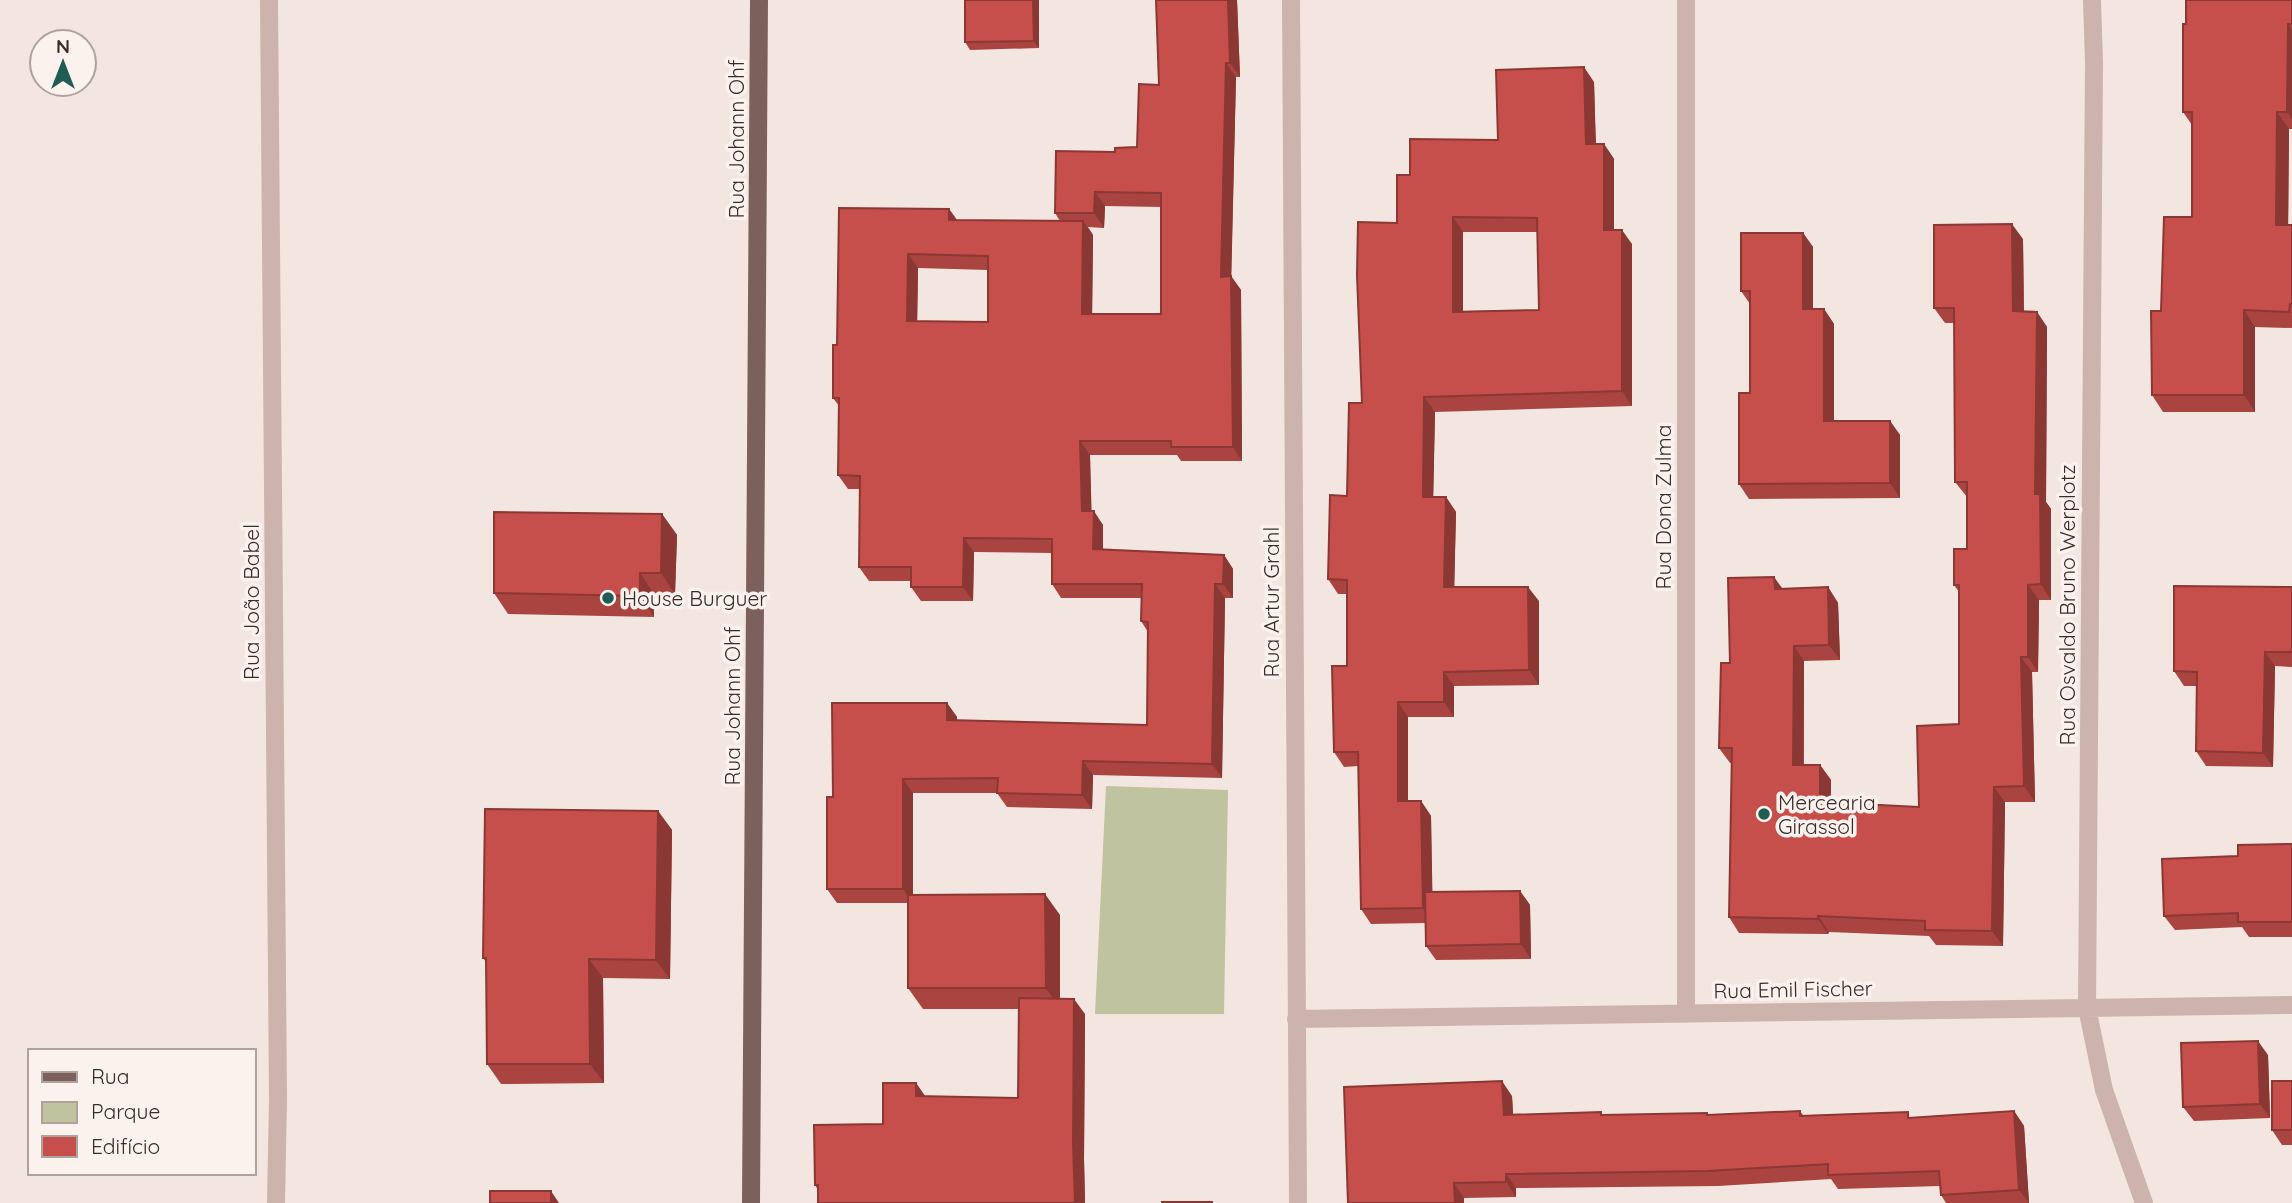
<svg xmlns="http://www.w3.org/2000/svg" width="2292" height="1203" viewBox="0 0 2292 1203" font-family="Quicksand,sans-serif">
  <style>
    .green { fill: #bfc39f }
    .lines { fill: none; stroke-linecap: round; stroke-linejoin: round }
    .minor { stroke: #ccb3ab; stroke-width: 18 }
    .major { stroke: #7c605c; stroke-width: 18 }
    .wall { fill: #aa4440; fill-rule: evenodd }
    .shaded-wall { fill: #8b3734 }
    .building { fill: #c64f4b; stroke: #8b3734; stroke-width: 2; fill-rule: evenodd }
    .poi-dot { fill: #1f5c53; stroke: #fbf1ed; stroke-width: 2.5 }
    .labels { text-anchor: middle; dominant-baseline: central; stroke-width: 7; stroke-linejoin: round; paint-order: stroke }
    .street-label { font-size: 21px; fill: #3a2c2b; stroke: #fbf1ed }
    .poi-label { font-size: 21px; fill: #3a2c2b; stroke: #fbf1ed; text-anchor: start }
  </style>
  <rect width="100%" height="100%" fill="#f3e6e0"/>
  <path class="green" d="M1106,786L1228,790L1224,1014H1095Z"/>
  <g class="lines">
    <path class="minor" d="M269,0L278,1099L276,1203
      M1291,0L1298,1203
      M1686,0V1014
      M2092,0L2094,63L2087,1008L2104,1090L2144,1203
      M1296,1019L2292,1005"/>
    <path class="major" d="M751,1203L759,0"/>
  </g>
  <path class="wall" d="M965,0H1039V48L970,50L965,42Z
    M1237,0L1240,77H1236L1231,276L1241,290L1242,461H1181L1177,455H1090L1091,511L1103,525V550L1224,555L1233,569V598H1225L1222,778L1093,775L1092,809L1007,807L997,793H913V895L1060,915V998L1085,1014L1084,1159L1085,1203H818V1190L815,1185L883,1124L916,1083L925,1096L1018,1098L1019,1009H923L908,988V903H837L827,889L833,797L947,703L957,717V721L1147,725L1148,632L1141,621L1142,598H1061L1052,584V553L974,552L973,601H921L911,587V581H869L859,567L860,489H848L838,475L839,406L833,398L837,345L839,208L949,209L957,220L1060,221L1055,213L1115,152L1137,147L1159,85ZM1105,206L1161,207V314H1092L1093,235L1088,227L1104,228ZM918,268L988,270V322L917,321Z
    M2292,0V129H2289L2288,225H2292V328L2255,327V412H2163L2152,395L2161,311L2192,217V125L2183,112L2186,24Z
    M1594,82L1596,144H1604L1614,159V230L1632,244V406L1435,412L1433,497H1446L1456,512L1454,587L1539,601V685L1454,686V717H1408V801H1421L1431,816L1432,892L1520,891L1530,905L1531,959L1436,960L1426,946V923L1371,924L1361,909L1358,766L1344,767L1334,752L1347,666V594H1338L1328,579L1347,496L1362,403L1397,223L1410,175L1498,140ZM1463,232H1538L1539,310L1463,311Z
    M1803,233L1813,247V309H1824L1834,324V421H1890L1900,435V498L1749,499L1739,484L1750,393V304L1741,291Z
    M2023,239L2024,312H2037L2047,327L2046,502L2051,509V600H2039L2038,672H2032L2035,802H2005L2003,946L1936,945L1929,936L1829,932L1828,934L1739,933L1729,917L1732,763H1730L1719,748L1730,663L1783,589L1828,587L1838,603L1840,660L1804,661V765H1820L1831,780V802L1919,807L1959,724V592L1954,585L1967,549V497L1955,482L1954,323H1945L1934,308Z
    M662,514L677,535L675,594H654V617L508,614L494,593Z
    M2292,587V667L2275,666L2273,767L2206,766L2196,751L2197,686H2184L2174,671Z
    M658,811L672,830L670,979L603,978L604,1083L501,1084L487,1064L486,962L483,958Z
    M2292,844V937H2249L2242,927L2175,930L2164,916L2238,856Z
    M2268,1055L2270,1118L2194,1121L2183,1107Z
    M2292,1081V1145H2282L2272,1130Z
    M1512,1096L1513,1115L1601,1112L1603,1115L1707,1113L1708,1115L1800,1111L1803,1115L1912,1118L2014,1111L2024,1126L2029,1203H1946L1941,1195L1940,1186L1838,1189L1831,1179L1718,1186L1516,1188V1197L1464,1198V1203H1348Z"/>
  <path class="shaded-wall" d="M1033,0H1039V48L1034,41Z
    M1228,0H1237L1240,77L1230,63Z
    M2288,24L2292,30V119L2287,112Z
    M1226,63L1236,77L1231,291L1221,277Z
    M1584,67L1594,82L1596,159L1586,144Z
    M2277,112L2289,129L2288,242L2276,225Z
    M1604,144L1614,159V245L1604,230Z
    M1095,192L1105,206L1104,228L1094,213Z
    M949,209L959,223L949,220Z
    M1453,217L1463,232V326L1453,312Z
    M1083,221L1093,235L1092,328L1082,314Z
    M2012,224L2023,239L2024,327L2013,311Z
    M1622,230L1632,244V406L1622,391Z
    M1803,233L1813,247V324L1803,309Z
    M908,254L918,268L917,335L907,321Z
    M1231,276L1241,290L1242,461L1233,447Z
    M1824,309L1834,324V435L1824,421Z
    M2244,310L2255,327V412L2244,395Z
    M2037,312L2047,327L2046,502L2051,509V600L2041,584L2035,494Z
    M1424,397L1435,412L1433,512L1423,497Z
    M1890,421L1900,435V498L1890,483Z
    M1080,441L1090,455L1092,525L1082,511Z
    M1446,497L1456,512L1454,601L1444,587Z
    M1094,511L1103,525V563L1093,549Z
    M662,514L677,535L675,594L661,573Z
    M964,538L974,552L973,601L963,587Z
    M1224,555L1233,569V598L1223,584Z
    M640,573L654,594V617L640,596Z
    M1774,577L1785,592L1775,589Z
    M1215,584L1225,598L1222,778L1212,764Z
    M2028,585L2039,600L2038,672L2028,657Z
    M1528,587L1539,601V685L1529,670Z
    M1828,587L1838,603L1840,660L1829,645Z
    M1794,646L1804,661L1803,780L1793,765Z
    M2265,652L2275,666L2273,767L2263,753Z
    M2021,657L2032,672L2035,802L2024,786Z
    M1444,672L1454,686V717L1444,702Z
    M1398,702L1408,717V816L1398,801Z
    M947,703L957,717V734L947,720Z
    M1083,761L1093,775L1092,809L1082,795Z
    M1820,765L1831,780L1830,817L1820,802Z
    M903,779L913,793V903L903,889Z
    M1994,787L2005,802L2003,946L1992,931Z
    M1421,801L1431,816L1433,922L1423,908Z
    M658,811L672,830L670,979L656,960Z
    M1520,891L1530,905L1531,959L1521,944Z
    M1045,894L1060,915V1009L1046,988Z
    M1818,916L1829,932L1828,934L1818,919Z
    M589,959L603,978L604,1083L590,1064Z
    M1074,999L1085,1014L1084,1159L1085,1203H1075L1073,1143Z
    M2258,1041L2268,1055L2270,1118L2260,1104Z
    M1502,1081L1512,1096L1514,1130L1504,1115Z
    M916,1083L927,1099L916,1096Z
    M2014,1111L2024,1126L2029,1203L2019,1190Z
    M1506,1174L1516,1188V1197L1506,1182Z
    M1454,1183L1464,1198V1203H1455Z
    M551,1191L559,1203H551Z"/>
  <path class="building" d="M965,0H1033L1034,41L965,42Z
    M1156,0H1228L1230,63H1226L1221,277L1231,276L1233,447H1171V441H1080L1082,511H1094L1093,549L1224,555L1223,584H1215L1212,764L1083,761L1082,795L997,793L998,778L903,779V889H827V797H833L832,703H947V720L1147,725L1148,622L1141,621L1142,584H1052V539L964,538L963,587H911V567H859L860,476L838,475L839,398H833V345H837L839,208L949,209V220L1083,221L1082,314H1161V193L1095,192L1094,213H1055L1056,151L1115,152V148L1137,147L1139,84L1159,85ZM908,254L988,256V322L907,321Z
    M2186,0H2292V24H2288L2287,112H2277L2276,225H2292V304H2290L2289,312L2244,310V395H2152L2151,311H2161L2164,217H2192V112H2183V24H2186Z
    M1584,67L1586,144H1604V230H1622V391L1424,397L1423,497H1446L1444,587H1528L1529,670L1444,672V702H1398V801H1421L1423,908L1361,909L1358,752H1334L1332,666H1347V580L1328,579L1330,495L1347,496L1349,403H1362L1357,275L1358,222L1397,223V175H1410V139L1498,140L1496,70ZM1453,217L1537,218L1539,310L1453,312Z
    M2012,224L2013,311L2037,312L2035,494H2040L2041,584L2028,585V657H2021L2024,786L1994,787L1992,931L1925,930V921L1818,916V919L1729,917L1732,748H1719L1721,663H1730L1728,578L1774,577L1775,589L1828,587L1829,645L1794,646L1793,765H1820V802L1919,807L1917,726L1959,724V585H1954V549H1967V482H1955L1954,308H1934V225Z
    M1741,233H1803V309H1824V421H1890V483L1739,484V393H1750V291H1741Z
    M494,512L662,514L661,573H640V596L494,593Z
    M2174,586L2292,587V652H2265L2263,753L2196,751L2197,672L2174,671Z
    M485,809L658,811L656,960L589,959L590,1064H487L486,958H483Z
    M2292,844V922H2238V913L2164,916L2162,859L2238,856V845Z
    M1520,891L1521,944L1426,946L1425,892Z
    M1045,894L1046,988H908V895Z
    M1019,998L1074,999L1073,1143L1075,1203H818V1185H815L814,1125L883,1124V1083H916V1096L1018,1098Z
    M2258,1041L2260,1104L2183,1107L2181,1043Z
    M1502,1081L1504,1115L1601,1112V1115L1707,1113V1115L1800,1111V1116L1908,1112V1118L2014,1111L2019,1190L1941,1195L1939,1171L1828,1175V1164L1707,1171L1506,1174V1182L1454,1183L1455,1203H1348L1344,1087Z
    M2272,1081H2292V1130H2272Z
    M490,1191H551V1203H490Z
    M1161,1202H1212V1203Z"/>
  <g class="poi-dot">
    <circle cx="608" cy="598" r="7"/>
    <circle cx="1764" cy="814" r="7"/>
  </g>
  <g class="labels">
    <g class="street-label">
      <text transform="translate(736 139) rotate(-90)">Rua Johann Ohf</text>
      <text transform="translate(1663 507) rotate(-90)">Rua Dona Zulma</text>
      <text transform="translate(251 602) rotate(-90)">Rua João Babel</text>
      <text transform="translate(1271 602) rotate(-90)">Rua Artur Grahl</text>
      <text transform="translate(2067 605) rotate(-90)">Rua Osvaldo Bruno Werplotz</text>
      <text transform="translate(732 706) rotate(-90)">Rua Johann Ohf</text>
      <text transform="translate(1793 989) rotate(-1)">Rua Emil Fischer</text>
    </g>
    <g class="poi-label">
      <text x="622" y="598">House Burguer</text>
      <text x="1778" y="802">Mercearia<tspan x="1778" dy="24">Girassol</tspan></text>
    </g>
  </g>
  <rect x="28" y="1049" width="228" height="126" fill="#fbf1ed" stroke="#aea29f" stroke-width="2"/>
  <rect x="42" y="1072" width="35" height="10" fill="#7c605c" stroke="#aea29f" stroke-width="2"/>
  <text x="91" y="1084" font-size="21" fill="#3a2c2b">Rua</text>
  <rect x="42" y="1102" width="35" height="21" fill="#bfc39f" stroke="#aea29f" stroke-width="2"/>
  <text x="91" y="1119" font-size="21" fill="#3a2c2b">Parque</text>
  <rect x="42" y="1136" width="35" height="21" fill="#c64f4b" stroke="#aea29f" stroke-width="2"/>
  <text x="91" y="1154" font-size="21" fill="#3a2c2b">Edifício</text>
  <g transform="translate(63 63)"><circle r="33" fill="#fbf1ed" stroke="#aea29f" stroke-width="2"/>
  <path d="M0-5L12 26L0 18L-12 26Z" fill="#1f5c53"/>
  <text y="-10" font-size="19" font-weight="bold" text-anchor="middle" fill="#3a2c2b">N</text>
  </g>
</svg>
